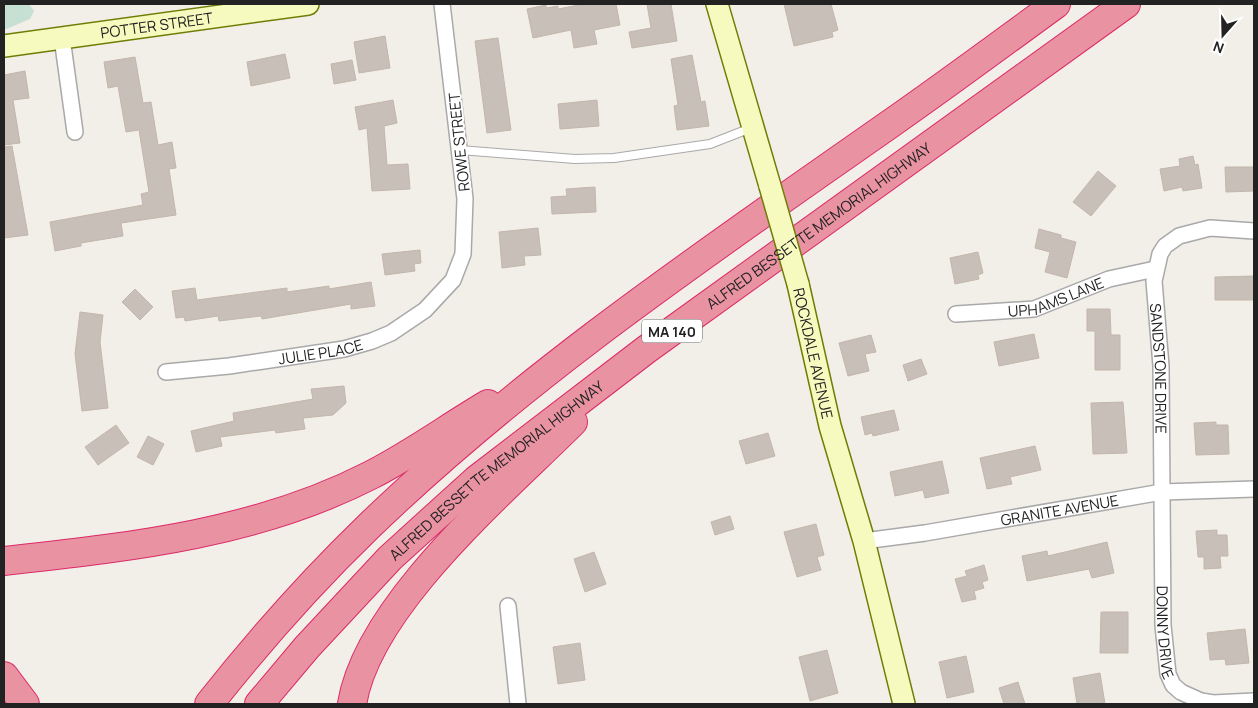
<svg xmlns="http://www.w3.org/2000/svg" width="1258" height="708" viewBox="0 0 1258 708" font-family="Manrope,sans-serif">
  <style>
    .wetland { fill: #c6e0d4 }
    .building { fill: #c7bfb8; stroke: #c4b6ab }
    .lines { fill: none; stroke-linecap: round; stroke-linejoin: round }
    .lane-casing { stroke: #a9a9a9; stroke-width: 10 }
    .street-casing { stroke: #a9a9a9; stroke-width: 18 }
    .secondary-casing { stroke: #707d05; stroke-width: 24 }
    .highway-casing { stroke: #dc2a67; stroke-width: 30 }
    .lane { stroke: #fff; stroke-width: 8 }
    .street { stroke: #fff; stroke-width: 15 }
    .secondary { stroke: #f7fabf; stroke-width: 21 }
    .highway { stroke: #e892a2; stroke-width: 28 }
    .secondary-bridge-casing { stroke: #707d05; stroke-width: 24; stroke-linecap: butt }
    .secondary-bridge { stroke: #f7fabf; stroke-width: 21 }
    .labels { text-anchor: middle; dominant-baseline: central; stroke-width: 4; stroke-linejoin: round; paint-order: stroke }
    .shield { fill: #fff; stroke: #646464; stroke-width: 1 }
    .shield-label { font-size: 14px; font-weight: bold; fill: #222 }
    .street-label { font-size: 15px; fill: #222; stroke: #fff }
  </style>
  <rect width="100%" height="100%" fill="#f2efe9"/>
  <path class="wetland" d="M4,4H29L34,11L30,19L4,30Z"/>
  <path class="building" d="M584,4H616L620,25L594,30L597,44L574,48L571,30L533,38L527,9L546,5V8L558,6V9Z
    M647,4H671L677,41L632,48L629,32L651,28Z
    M784,4H831L838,30L832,32L833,37L794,46Z
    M385,36L390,68L359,73L354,42Z
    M498,38L511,130L487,133L475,41Z
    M285,54L290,78L251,86L247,62Z
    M692,55L701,102L705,101L709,126L677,130L674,106L678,105L671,59Z
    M135,57L143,103L151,102L158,145L172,142L176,168L169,169L176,215L121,223L123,236L81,243V246L55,251L50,222L143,205L141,194L149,192L139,130L126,132L118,86L108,88L104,62Z
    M352,60L356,80L334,84L331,64Z
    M25,71L29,98L13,100L20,143L4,145V75Z
    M393,100L397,123L384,126L387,165L408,164L410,189L372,191L367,128L359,130L355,107Z
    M597,100L599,126L560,129L558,104Z
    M12,146L28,235L4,238V147Z
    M1193,156L1195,165L1198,164L1202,188L1183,191L1182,187L1164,191L1160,169L1180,166L1179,159Z
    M1225,167H1254V191L1226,192Z
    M1098,171L1116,186L1091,216L1073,202Z
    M595,187L596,212L552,214L551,197L567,196L566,189Z
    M538,228L541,255L524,256L525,265L502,268L499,232Z
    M1039,229L1061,235V238L1076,242L1067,278L1045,272L1050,252L1035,248Z
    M420,250L421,263L414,264L415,271L385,275L382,254Z
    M978,252L983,273L978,275L979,279L955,284L950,258Z
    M1254,276V300H1215V277Z
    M371,282L375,306L351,309V304L262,319L261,316L219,321L218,316L185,321L184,317L176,318L172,291L195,288L197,300L287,288V292L329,286V289Z
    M135,289L153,307L140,320L122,302Z
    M1087,309H1110L1111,335H1120V370H1095V331H1087Z
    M80,312L103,315L100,342L108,408L82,411L75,354Z
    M1034,334L1039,358L999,366L994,342Z
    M871,335L876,352L865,354L869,371L848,376L839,343Z
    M921,359L927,374L908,381L903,365Z
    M344,386L346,403L333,415L303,418L305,429L276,433L275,430L220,437L222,446L196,452L191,431L234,421L233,413L313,399L311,389Z
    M1123,402L1127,453L1093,454L1091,403Z
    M894,410L899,430L873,436L872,433L865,435L861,417Z
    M1216,422V425H1228L1229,454L1196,455L1194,423Z
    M116,425L129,443L98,465L85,447Z
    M768,433L775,456L746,464L739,441Z
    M148,436L164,444L153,465L137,457Z
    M1035,446L1041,470L1010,477L1012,484L987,489L980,458Z
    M942,461L949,493L925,498L923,490L895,496L890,472Z
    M730,516L734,529L715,535L711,522Z
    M816,524L824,555L817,557L821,570L797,577L784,532Z
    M1217,530V535H1227L1228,556H1220L1221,568L1204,569V557H1198L1196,531Z
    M1107,542L1114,573L1092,578L1089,569L1027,581L1022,556L1047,551L1048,556Z
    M594,552L606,584L585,592L574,559Z
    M984,565L988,580L982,582L984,588L974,591L976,599L962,602L955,579L967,576L965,571Z
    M1101,612H1128V653H1100Z
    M1245,629L1249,663L1226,665L1225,659L1210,660L1207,633Z
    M580,643L585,680L558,684L553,647Z
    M827,650L838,693L810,701L799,657Z
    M966,656L974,692L947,698L939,662Z
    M1100,673L1105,704H1077L1073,678Z
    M1018,682L1025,704H1004L999,688Z"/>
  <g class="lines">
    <defs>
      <path id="lane" d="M460,150L575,159L614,158L710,144L751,128"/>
      <g id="street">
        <path d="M62,38L75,132"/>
        <path id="s1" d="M1254,231L1210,228L1179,236L1165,246L1160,254L1154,281L1161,366L1163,625L1168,674L1173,685L1181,692L1201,701L1213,703L1254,701"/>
        <path id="s2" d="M956,314L1034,309L1109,279L1155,269"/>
        <path id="s3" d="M166,372L229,366L344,349L372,341L391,333L425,310L453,280L463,254L465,199L442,4"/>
        <path id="s4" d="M864,541L925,533L1162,492L1254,489"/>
        <path d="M508,606L518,704"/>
      </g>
      <g id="secondary">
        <path d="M717,4L770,186"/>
        <path id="s5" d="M4,46L308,4"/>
        <path id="s6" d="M798,284L830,426L864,541L904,704"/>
      </g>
      <g id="highway">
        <path d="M4,561C130,547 256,534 371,475C412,454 449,427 488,404"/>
        <path d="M4,676L25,704"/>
        <path d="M209,704C258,642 311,582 368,527C525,375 712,249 890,124C946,85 1001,44 1056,4"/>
        <path id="s7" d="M259,704L307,647L390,558L476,480L647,349L1126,4"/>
        <path d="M352,704C368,605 503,492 573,422"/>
      </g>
    </defs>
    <use href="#lane" class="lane-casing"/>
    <use href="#street" class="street-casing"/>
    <use href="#secondary" class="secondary-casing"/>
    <use href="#highway" class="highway-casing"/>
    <use href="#lane" class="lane"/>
    <use href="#street" class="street"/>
    <use href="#secondary" class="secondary"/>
    <use href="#highway" class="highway"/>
    <defs>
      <path id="secondary-bridge" d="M770,186L798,284"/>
    </defs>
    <use href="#secondary-bridge" class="secondary-bridge-casing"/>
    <use href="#secondary-bridge" class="secondary-bridge"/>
  </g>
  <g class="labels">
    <rect class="shield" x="642" y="319.5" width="60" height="23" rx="4"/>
    <g class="shield-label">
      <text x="672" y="331">MA 140</text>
    </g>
    <g class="street-label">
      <text stroke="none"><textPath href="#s5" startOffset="154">POTTER STREET</textPath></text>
      <text transform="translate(459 142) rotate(-96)">ROWE STREET</text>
      <text stroke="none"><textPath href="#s7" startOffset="739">ALFRED BESSETTE MEMORIAL HIGHWAY</textPath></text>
      <text stroke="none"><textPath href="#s2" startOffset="102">UPHAMS LANE</textPath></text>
      <text stroke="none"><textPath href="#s3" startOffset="156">JULIE PLACE</textPath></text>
      <text stroke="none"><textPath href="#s6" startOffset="71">ROCKDALE AVENUE</textPath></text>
      <text stroke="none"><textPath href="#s1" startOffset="218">SANDSTONE DRIVE</textPath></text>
      <text stroke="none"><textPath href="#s7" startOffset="334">ALFRED BESSETTE MEMORIAL HIGHWAY</textPath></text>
      <text stroke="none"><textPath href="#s4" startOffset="198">GRANITE AVENUE</textPath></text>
      <text stroke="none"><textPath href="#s1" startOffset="482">DONNY DRIVE</textPath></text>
    </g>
  </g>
  <rect width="1258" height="708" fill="none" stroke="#222222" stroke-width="10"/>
  <g transform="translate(1223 35) rotate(200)" stroke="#ffffff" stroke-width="4" paint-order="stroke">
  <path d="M0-4L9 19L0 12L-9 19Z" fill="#222222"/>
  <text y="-8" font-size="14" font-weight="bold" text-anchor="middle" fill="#222222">N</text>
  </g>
</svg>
